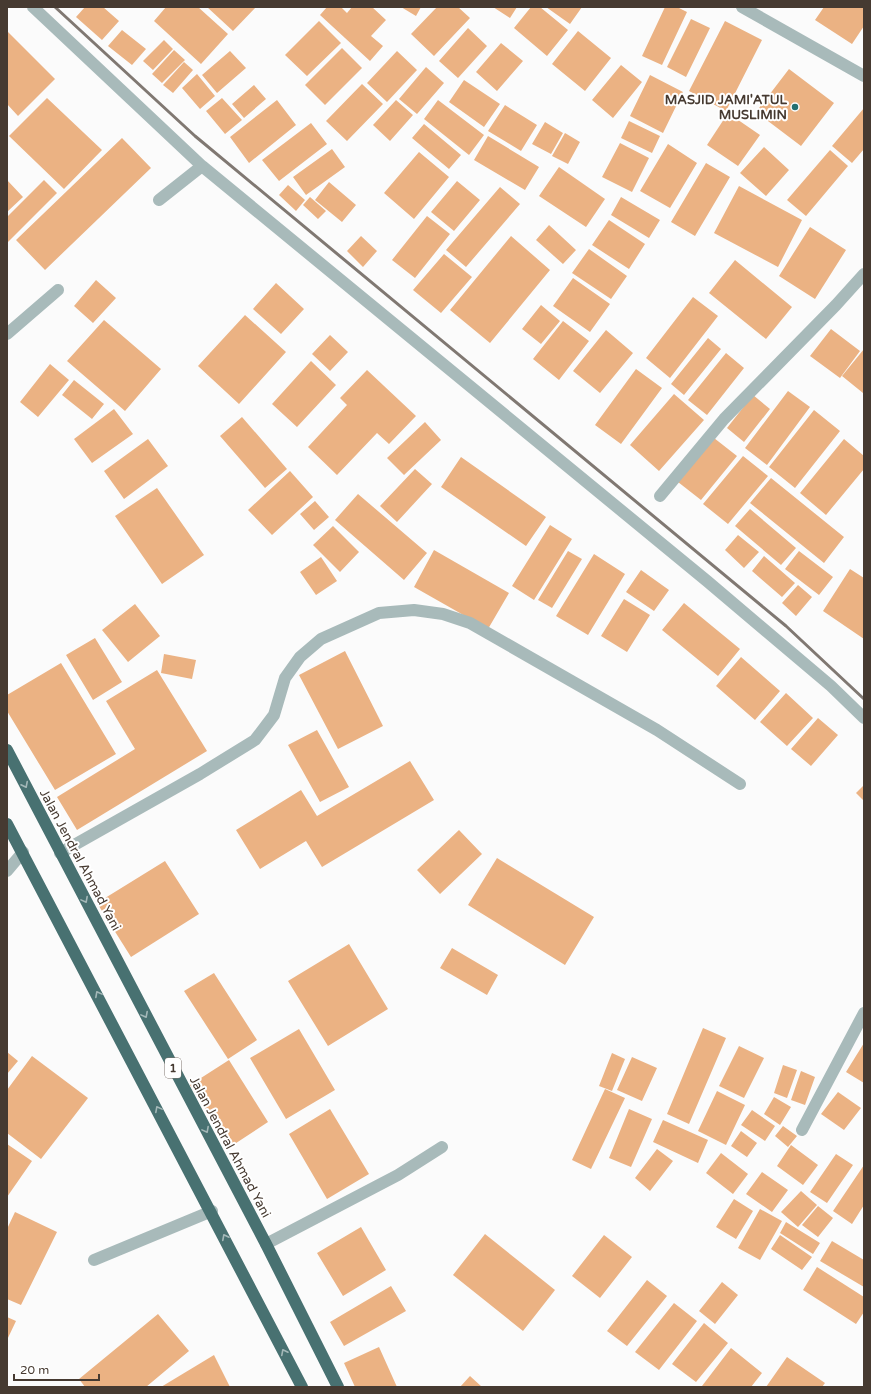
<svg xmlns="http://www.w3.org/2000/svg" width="871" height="1394" viewBox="0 0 871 1394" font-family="'Varela Round',sans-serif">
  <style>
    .building { fill: #ebb283 }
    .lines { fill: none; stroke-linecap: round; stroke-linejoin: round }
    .minor { stroke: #a8baba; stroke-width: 12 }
    .highway { stroke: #487171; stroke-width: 12 }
    .rail { stroke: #807872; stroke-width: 3 }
    .oneway { stroke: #a4b8b8 }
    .poi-dot { fill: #257071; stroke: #fff; stroke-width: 1.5 }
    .labels { text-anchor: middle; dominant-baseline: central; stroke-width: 4; stroke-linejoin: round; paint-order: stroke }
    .shield { fill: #fff; stroke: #7e756f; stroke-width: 1 }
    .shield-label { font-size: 12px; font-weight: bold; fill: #463a31 }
    .poi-label { font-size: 13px; font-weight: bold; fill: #463a31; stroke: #fff; text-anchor: end }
    .street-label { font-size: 13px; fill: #463a31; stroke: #fff }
  </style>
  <rect width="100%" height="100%" fill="#fbfbfb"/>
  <path class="building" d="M85,7H103L119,21L102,40L76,17Z
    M166,7H198L228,34L201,64L154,21Z
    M207,7H256L233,31Z
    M327,7H341L347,13L352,7H372L386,20L371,36L383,46L370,61L320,15Z
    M401,7H421L416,16Z
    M437,7H458L470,18L434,56L411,34Z
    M493,7H517L510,18Z
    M531,7H540L568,30L547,56L514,28Z
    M546,7H582L570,24Z
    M665,7H677L687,12L662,65L642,56Z
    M824,7H864V26L852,44L815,20Z
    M691,19L710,28L686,77L667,67Z
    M319,21L341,43L307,76L285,55Z
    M725,21L762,40L726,111L689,91Z
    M468,28L487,46L458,78L439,61Z
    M122,30L146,49L132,65L108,46Z
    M7,31L55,79L18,116L7,104Z
    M578,31L611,58L585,91L552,64Z
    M164,40L173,49L153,70L143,61Z
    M501,43L523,61L497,91L476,72Z
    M342,48L362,68L325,105L305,85Z
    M174,50L185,60L162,83L152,74Z
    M230,51L246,68L217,93L202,75Z
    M397,51L417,70L387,102L367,83Z
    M184,62L193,70L173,93L163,85Z
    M621,65L642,82L613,118L592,100Z
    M426,67L444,83L417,114L399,99Z
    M789,69L834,103L801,146L756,112Z
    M197,74L215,96L200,109L182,88Z
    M650,75L683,92L663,133L630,116Z
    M464,80L500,104L484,127L449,102Z
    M362,84L383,104L347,141L326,121Z
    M254,85L266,99L244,118L232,104Z
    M47,98L102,150L64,189L9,136Z
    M222,98L242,120L225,134L206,111Z
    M277,100L296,125L249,163L230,137Z
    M396,100L413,115L390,141L373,125Z
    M438,100L484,135L469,155L424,119Z
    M505,105L537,125L521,151L488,131Z
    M864,108V149L852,163L832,146Z
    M728,113L760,135L738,166L707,145Z
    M629,121L660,136L652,153L621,138Z
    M545,122L563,133L551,154L532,144Z
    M311,123L327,144L279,181L262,160Z
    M424,124L461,155L449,169L412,138Z
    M565,133L580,142L568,164L552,156Z
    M488,136L539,167L525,190L474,160Z
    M122,138L151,168L45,270L16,240Z
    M620,143L649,158L632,192L602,177Z
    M668,144L697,163L670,208L640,191Z
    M764,147L789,170L766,196L740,173Z
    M332,149L345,167L306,195L293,177Z
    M830,150L848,166L806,216L787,200Z
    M419,152L449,177L414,219L384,193Z
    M706,163L730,177L695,236L671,222Z
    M559,167L605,199L586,227L539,196Z
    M7,180L23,197L7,212Z
    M44,180L57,193L7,243V217Z
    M457,181L480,200L454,231L431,212Z
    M329,182L356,205L342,222L315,200Z
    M288,185L305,200L296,211L279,195Z
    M739,186L802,220L778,267L714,233Z
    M500,187L520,204L466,267L446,250Z
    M310,197L326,211L318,219L303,205Z
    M621,197L660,220L649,238L611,215Z
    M427,216L450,234L415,278L392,260Z
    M609,220L645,244L629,269L592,245Z
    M549,225L576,250L563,264L536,240Z
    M810,227L846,250L815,299L779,276Z
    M361,236L377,251L363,267L347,251Z
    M511,236L550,270L490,343L450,310Z
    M589,249L627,276L611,299L572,273Z
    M444,254L472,277L441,313L413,290Z
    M735,260L792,307L766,339L709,293Z
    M573,278L610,304L590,332L553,306Z
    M96,280L116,298L93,323L74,306Z
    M276,283L304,309L281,334L253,309Z
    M693,297L718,316L670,378L646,358Z
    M541,305L560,321L541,344L522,329Z
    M245,315L286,352L239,404L198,366Z
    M104,320L161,369L125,411L67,361Z
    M563,321L589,341L559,380L533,359Z
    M831,329L860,351L840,378L810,356Z
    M606,330L633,353L600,393L573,371Z
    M330,335L348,352L330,371L312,354Z
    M708,338L721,349L684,395L671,384Z
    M864,349V392L863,393L842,376Z
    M726,353L744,368L707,415L688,400Z
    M311,361L336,385L297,427L272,404Z
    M50,364L69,380L38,417L20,402Z
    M636,369L662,388L621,444L595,425Z
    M367,370L416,416L389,444L377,433L337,475L308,447L347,405L340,398Z
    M74,380L104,404L92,419L62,395Z
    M788,391L810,407L767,465L745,448Z
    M674,394L704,420L659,471L630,445Z
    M753,395L770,409L744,442L727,428Z
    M114,409L133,434L92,463L74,439Z
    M814,410L840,431L795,488L769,467Z
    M242,417L287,469L265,488L220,436Z
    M425,422L441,440L404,475L387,458Z
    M714,438L737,456L701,500L678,482Z
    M148,439L168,466L124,499L104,471Z
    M844,439L864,456V469L826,515L800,493Z
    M743,456L768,476L728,524L703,504Z
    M461,457L546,517L526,546L441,487Z
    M415,469L432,484L397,522L380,506Z
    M290,471L313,497L272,535L248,510Z
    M771,478L844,537L824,563L750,503Z
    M157,488L204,555L162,584L115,516Z
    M358,494L427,553L404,580L335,520Z
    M315,501L329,517L314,530L300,514Z
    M750,509L796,548L781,565L735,526Z
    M550,525L572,539L534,600L512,586Z
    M333,526L359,552L340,572L313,545Z
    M738,535L759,552L744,568L725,550Z
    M434,550L509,593L488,629L414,587Z
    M568,551L582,559L552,608L538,600Z
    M799,551L833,577L819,595L785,569Z
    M594,554L625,574L588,635L556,616Z
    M764,556L795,583L782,597L752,571Z
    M321,557L337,581L316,595L300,572Z
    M850,569L864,578V639L823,611Z
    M641,570L669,590L654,611L626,592Z
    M798,585L812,597L796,616L782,603Z
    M624,599L650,615L627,652L601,636Z
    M684,603L740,649L718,676L662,630Z
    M135,604L160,636L128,662L102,630Z
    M95,638L122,682L93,700L66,655Z
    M345,651L383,726L338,749L299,675Z
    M164,654L196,660L192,679L161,673Z
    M741,657L780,691L755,720L716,686Z
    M61,663L116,754L55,790L7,711V695Z
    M157,670L207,751L77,830L57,797L135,749L106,701Z
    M786,693L813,718L787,746L760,722Z
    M818,718L838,735L811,766L791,749Z
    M317,730L349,787L320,802L288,745Z
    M410,761L434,800L322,867L306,841L260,869L236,830L301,790L317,816Z
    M864,785V801L856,793Z
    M459,830L482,854L440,894L417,870Z
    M497,858L594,917L565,965L468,905Z
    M165,861L199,914L131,957L97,903Z
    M349,944L388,1009L328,1046L288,981Z
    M452,948L498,975L487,995L440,968Z
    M214,973L257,1040L228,1059L184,991Z
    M703,1028L726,1038L689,1124L667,1114Z
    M299,1029L335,1090L286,1119L250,1058Z
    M864,1043V1083L846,1072Z
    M739,1046L764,1058L744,1098L719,1086Z
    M7,1052L18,1061L7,1074Z
    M612,1053L625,1059L612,1091L599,1086Z
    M32,1056L88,1098L41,1159L7,1133V1090Z
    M632,1057L657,1068L642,1101L617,1090Z
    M229,1060L268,1122L230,1147L190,1085Z
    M783,1065L797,1070L787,1098L774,1093Z
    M801,1071L815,1077L805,1105L791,1100Z
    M605,1089L625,1098L591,1169L572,1160Z
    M717,1091L745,1105L726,1145L698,1131Z
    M838,1092L861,1108L844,1130L821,1114Z
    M774,1097L791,1107L780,1125L764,1114Z
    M330,1109L369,1174L327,1199L289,1134Z
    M629,1109L652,1119L631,1167L609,1158Z
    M752,1110L775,1126L765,1141L741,1125Z
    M663,1120L708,1140L698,1163L653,1142Z
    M783,1126L797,1136L788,1147L775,1136Z
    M741,1131L757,1143L747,1157L731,1146Z
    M7,1144L32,1161L7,1197Z
    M791,1145L818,1165L803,1185L777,1166Z
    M657,1149L673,1161L650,1191L635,1178Z
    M721,1153L748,1174L733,1194L706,1173Z
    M836,1154L853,1165L827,1203L810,1192Z
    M864,1165V1205L852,1224L833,1211Z
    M762,1172L788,1190L772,1212L746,1194Z
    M801,1191L817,1205L798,1227L781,1212Z
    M734,1199L753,1211L736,1239L716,1227Z
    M818,1206L833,1218L818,1237L802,1225Z
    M760,1209L782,1221L760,1260L738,1248Z
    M15,1212L57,1232L21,1305L7,1299V1229Z
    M786,1222L820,1243L813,1254L780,1233Z
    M361,1227L386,1270L343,1296L317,1253Z
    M485,1234L555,1290L523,1331L453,1275Z
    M604,1235L632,1257L600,1298L572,1276Z
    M780,1235L812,1257L802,1270L771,1249Z
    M832,1241L864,1260V1287L820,1261Z
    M817,1267L864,1297V1312L856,1324L803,1290Z
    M647,1280L667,1296L627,1346L607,1331Z
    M722,1282L738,1295L715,1324L699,1311Z
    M391,1286L406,1311L344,1346L330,1322Z
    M674,1303L697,1321L659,1370L635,1352Z
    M158,1314L189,1351L146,1387H85L79,1379Z
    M7,1317L16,1321L7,1340Z
    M704,1323L728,1343L696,1382L672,1364Z
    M379,1347L397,1387H355L344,1363Z
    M731,1348L762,1373L751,1387H703L702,1386Z
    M214,1355L230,1387H161Z
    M787,1357L825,1383L822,1387H766Z
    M470,1376L482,1387H460Z"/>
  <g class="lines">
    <path class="minor" d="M33,7L202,166L707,581L831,686L864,718
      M742,7L864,76
      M159,200L202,166
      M7,334L58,290
      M660,496L724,419L836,305L864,274
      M60,853L200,774L255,740L274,715L285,678L300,657L321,639L379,613L414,610L443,614L470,623L657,730L740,784
      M7,871L23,852
      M802,1130L864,1013
      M266,1244L398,1175L442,1147
      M94,1260L212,1211"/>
    <path class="highway" d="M7,750L266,1244L338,1387
      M7,824L302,1387"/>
    <path class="rail" d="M55,7L195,136L786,626L864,699"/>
  </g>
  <defs><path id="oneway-chevron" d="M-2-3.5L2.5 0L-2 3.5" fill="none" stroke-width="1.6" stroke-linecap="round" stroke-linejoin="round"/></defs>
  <g class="oneway">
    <use href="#oneway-chevron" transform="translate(25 785) rotate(63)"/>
    <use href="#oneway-chevron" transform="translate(85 900) rotate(62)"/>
    <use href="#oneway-chevron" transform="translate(98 994) rotate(-118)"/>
    <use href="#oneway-chevron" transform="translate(145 1015) rotate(62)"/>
    <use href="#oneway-chevron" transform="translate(158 1109) rotate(-118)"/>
    <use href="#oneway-chevron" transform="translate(206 1130) rotate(62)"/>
    <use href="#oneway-chevron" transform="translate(225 1237) rotate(-117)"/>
    <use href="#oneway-chevron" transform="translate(284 1352) rotate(-117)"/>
  </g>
  <circle class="poi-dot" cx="795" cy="107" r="4"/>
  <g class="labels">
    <rect class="shield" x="165" y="1058" width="16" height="20" rx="3"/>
    <g class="shield-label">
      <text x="173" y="1068">1</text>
    </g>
    <g class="poi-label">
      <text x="787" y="100">MASJID JAMI'ATUL<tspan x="787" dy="15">MUSLIMIN</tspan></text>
    </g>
    <g class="street-label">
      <text transform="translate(80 860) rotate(62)">Jalan Jendral Ahmad Yani</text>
      <text transform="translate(230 1147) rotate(62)">Jalan Jendral Ahmad Yani</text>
    </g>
  </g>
  <rect width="871" height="1394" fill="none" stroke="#463a31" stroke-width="16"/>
  <path d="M14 1374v6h85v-6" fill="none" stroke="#463a31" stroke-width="2"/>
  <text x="20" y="1374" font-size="12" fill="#463a31" stroke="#ffffff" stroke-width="3" paint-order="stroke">20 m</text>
</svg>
